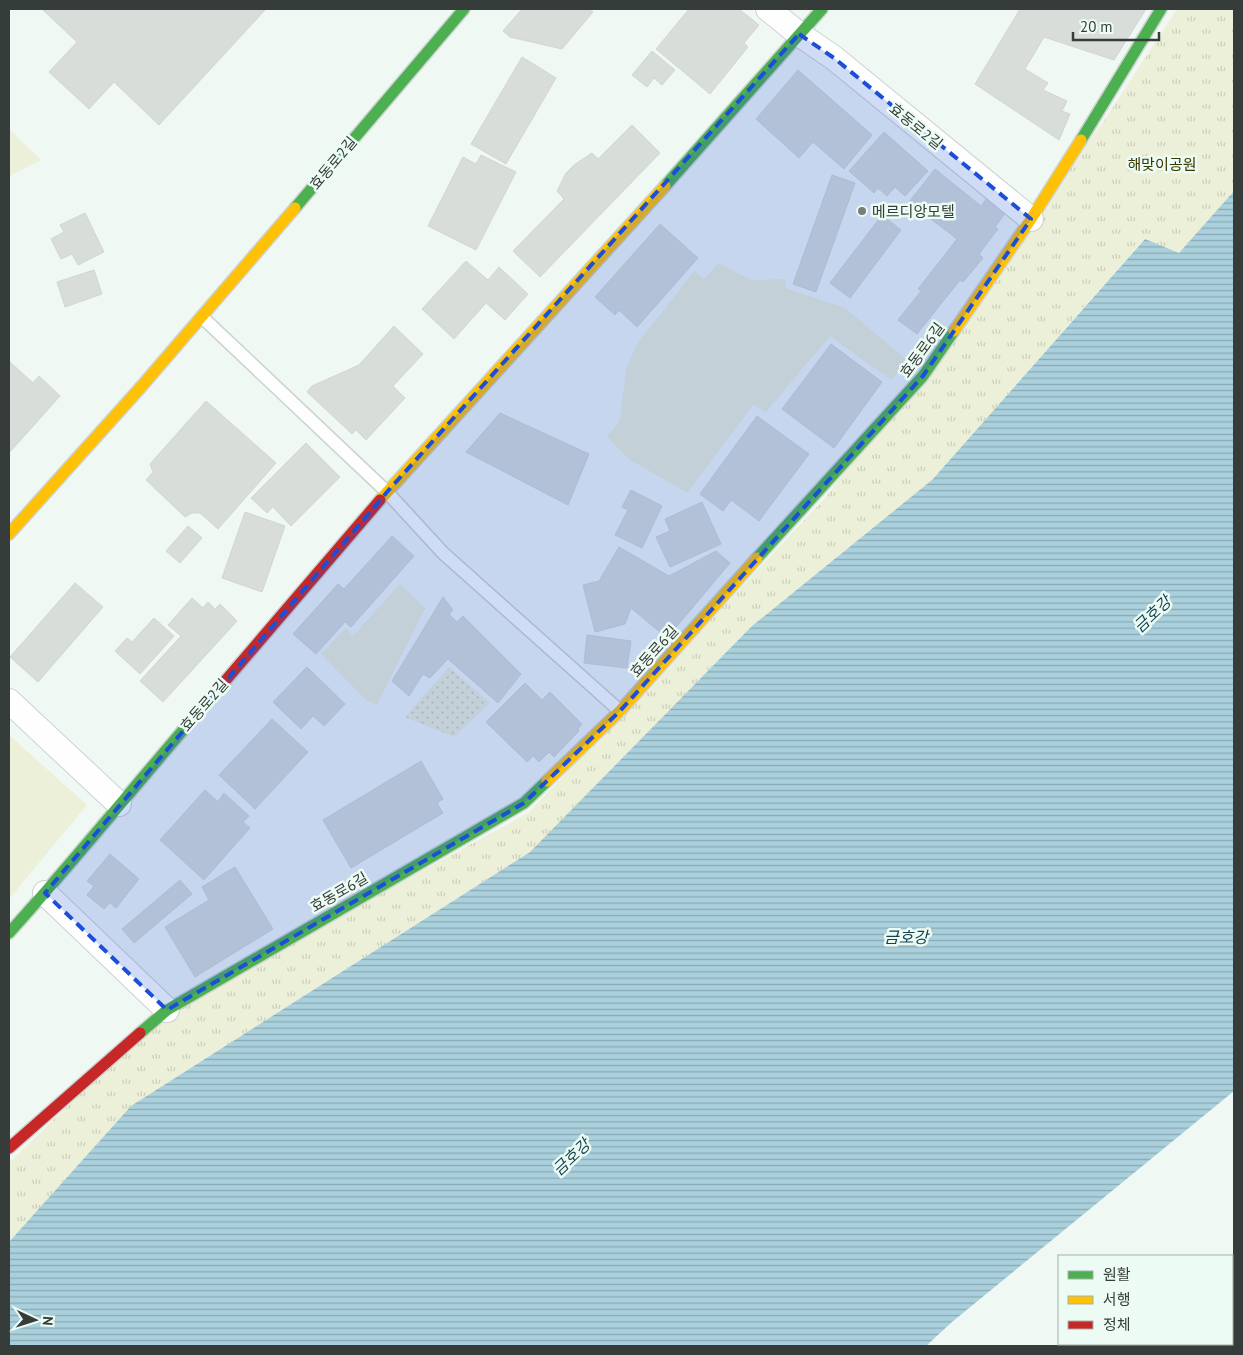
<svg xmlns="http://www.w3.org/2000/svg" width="1243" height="1355" viewBox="0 0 1243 1355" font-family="'PT Sans','Noto Sans KR',sans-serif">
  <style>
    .grass { fill: #edf0d8 }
    .park { fill: url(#park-tufts) }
    .garden { fill: url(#garden-dots) }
    .water { fill: url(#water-rules) }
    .building { fill: #d8ddd9; stroke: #d1d6d2 }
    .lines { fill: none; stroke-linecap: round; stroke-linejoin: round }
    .lane-casing { stroke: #cdd3d0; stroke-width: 15 }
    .street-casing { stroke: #cdd3d0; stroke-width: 26 }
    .fast-casing { stroke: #cdd3d0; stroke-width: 14 }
    .slow-casing { stroke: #cdd3d0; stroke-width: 14 }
    .jam-casing { stroke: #cdd3d0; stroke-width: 14 }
    .lane { stroke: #fdfefd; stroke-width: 12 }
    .street { stroke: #fdfefd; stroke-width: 24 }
    .fast { stroke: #4caf50; stroke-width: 11 }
    .slow { stroke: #ffc107; stroke-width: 11 }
    .jam { stroke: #c62828; stroke-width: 11 }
    .marked { fill: #1d4ed8; fill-opacity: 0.2; stroke: #1d4ed8; stroke-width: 4; stroke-dasharray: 10 6; stroke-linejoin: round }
    .poi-dot { fill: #777e7a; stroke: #ecfcf4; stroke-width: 2 }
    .labels { text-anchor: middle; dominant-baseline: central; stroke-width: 5; stroke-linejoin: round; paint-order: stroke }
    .street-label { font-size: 15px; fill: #363c39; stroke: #ecfcf4 }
    .park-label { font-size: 15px; fill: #3b3700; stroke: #ecfcf4 }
    .poi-label { font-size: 15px; fill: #363c39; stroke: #ecfcf4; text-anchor: start }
    .water-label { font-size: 16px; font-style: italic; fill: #164351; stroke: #ecfcf4 }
  </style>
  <defs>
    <pattern id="park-tufts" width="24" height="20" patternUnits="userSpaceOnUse" patternTransform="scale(1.25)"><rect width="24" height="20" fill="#edf0d8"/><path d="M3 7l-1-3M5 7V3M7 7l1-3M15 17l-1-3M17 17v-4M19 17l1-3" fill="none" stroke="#cccfba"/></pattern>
    <pattern id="garden-dots" width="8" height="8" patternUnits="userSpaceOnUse" patternTransform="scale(1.25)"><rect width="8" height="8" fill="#edf0d8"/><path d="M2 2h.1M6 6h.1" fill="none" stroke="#cccfba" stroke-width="1.8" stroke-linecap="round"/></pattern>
    <pattern id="water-rules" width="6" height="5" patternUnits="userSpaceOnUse" patternTransform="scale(1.25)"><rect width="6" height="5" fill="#a9d0dc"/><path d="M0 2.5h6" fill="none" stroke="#8aaab3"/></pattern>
  </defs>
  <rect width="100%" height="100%" fill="#f0f8f4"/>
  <path class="grass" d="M9,129L41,160L9,176Z
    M718,263L751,280L786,279L785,288L845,308L908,361L891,380L830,336L766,412L753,405L687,493L629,459L607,437L620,420L626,369L637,344L694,271L704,279Z
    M400,584L425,608L377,705L366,700L321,654L346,628L353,636Z
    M9,735L87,805L9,899Z"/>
  <path class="park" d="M1177,9H1234V191L1179,253L1144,239L932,480L752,626L530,852L131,1106L9,1242V1163L167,1010L528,813L826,497L1103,122Z"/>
  <path class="garden" d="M449,667L490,703L454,737L405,717Z"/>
  <path class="water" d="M1234,191V1091L952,1322L926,1346H9V1242L131,1106L530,852L752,626L932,480L1145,239L1179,253Z"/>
  <path class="building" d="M42,9H266L159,125L114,82L89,109L49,72L77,42Z
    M522,9H589L593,12L562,49L510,37L503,31Z
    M689,9H739L759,25L744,43L748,47L710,94L656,49Z
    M1020,9H1146L1114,60L1044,37L1025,69L1048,83L1043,90L1067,101L1062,111L1070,114L1059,140L975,84Z
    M652,51L675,70L662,85L654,78L647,87L632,75Z
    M522,57L556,78L506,164L471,144Z
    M798,70L872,135L844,169L813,142L799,158L756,119Z
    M632,125L660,153L540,277L513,251L564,199L557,191L566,173L574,165L592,153L598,159Z
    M884,132L928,171L905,196L895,187L887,196L878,188L874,193L849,171Z
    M481,155L516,172L476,250L428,226L463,157L476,164Z
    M935,169L981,206L987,198L1006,212L995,227L998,229L979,254L983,258L963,282L960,280L917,334L898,320L921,291L918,289L957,239L909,202Z
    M832,175L855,183L816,292L793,284Z
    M85,213L104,252L78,265L72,254L61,259L51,239L64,232L60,225Z
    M882,215L901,230L850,298L830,283Z
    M660,224L698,258L637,327L619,310L615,315L595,297Z
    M466,261L488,280L499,267L528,294L505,320L486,303L454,339L422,309Z
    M94,270L102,294L65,307L57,282Z
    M394,326L423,354L393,386L405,398L366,440L356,430L352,434L307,392L312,386L359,365Z
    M831,344L882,382L834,448L782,409Z
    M9,361L33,383L39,376L60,396L9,453Z
    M206,401L276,463L218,529L200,513H192L185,517L146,480L153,472L150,464Z
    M500,413L589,454L568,505L466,452Z
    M757,416L809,454L759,521L731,500L723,511L700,494Z
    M306,443L340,477L291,526L273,507L267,513L251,498Z
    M631,490L662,506L642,548L615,535L628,510L622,507Z
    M702,502L721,544L670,567L656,537L670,531L665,519Z
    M245,512L285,526L262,592L222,578Z
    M188,526L202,538L180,563L166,551Z
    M392,536L414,556L351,627L345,622L316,654L293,634L338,584L344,589Z
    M619,547L669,576L716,551L730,563L667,638L631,608L625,624L595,632L583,585L599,581Z
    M75,583L103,607L38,682L10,657Z
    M443,597L453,610L449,614L457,622L463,616L521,674L498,703L448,659L430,678L423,674L409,696L392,681Z
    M192,598L203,608L208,602L215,609L220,604L237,621L163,702L140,681L181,636L168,625Z
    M154,618L174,636L140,674L115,651L127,638L132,642Z
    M587,635L631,641L627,668L584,663Z
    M307,667L345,704L324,726L313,716L301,729L273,702Z
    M525,683L542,700L550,692L582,724L578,729L579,731L554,757L549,752L539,762L533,756L527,762L486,722Z
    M272,719L308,752L255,809L219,775Z
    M421,761L443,799L437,803L443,813L351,868L323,820Z
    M205,790L218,802L224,793L249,816L243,822L250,828L204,880L160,840Z
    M110,854L139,879L116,908L110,903L104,909L87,895L94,886L87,881Z
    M235,867L273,929L195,977L165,927L209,900L202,887Z
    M180,880L192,894L134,943L122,929Z"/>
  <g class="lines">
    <defs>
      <path id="lane" d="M202,317L387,492L443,553L620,711"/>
      <path id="street" d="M768,9L799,34L834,58L1031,219
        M9,701L119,804
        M45,893L167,1010"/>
      <path id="fast" d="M1081,140L1161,9
        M665,186L822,9
        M295,208L464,9
        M757,558L923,376L954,331
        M9,933C75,860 137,783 202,708
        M140,1033L167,1010L524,803L547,781"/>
      <path id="slow" d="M954,331L1031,219L1081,140
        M380,500L665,186
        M9,534L141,387L295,208
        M547,781L620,711L757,558"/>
      <path id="jam" d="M202,708L380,500
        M9,1148L140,1033"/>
    </defs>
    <use href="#lane" class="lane-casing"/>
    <use href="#street" class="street-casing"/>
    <use href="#fast" class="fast-casing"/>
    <use href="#slow" class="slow-casing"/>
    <use href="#jam" class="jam-casing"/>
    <use href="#lane" class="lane"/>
    <use href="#street" class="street"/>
    <use href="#fast" class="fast"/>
    <use href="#slow" class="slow"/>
    <use href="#jam" class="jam"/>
  </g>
  <path class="marked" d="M799,34L834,58L1031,219L923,376L620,711L524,803L167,1010L45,893L387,492Z"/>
  <circle class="poi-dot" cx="862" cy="211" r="5"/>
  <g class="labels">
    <g class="street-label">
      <text transform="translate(916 126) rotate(39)">효동로2길</text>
      <text transform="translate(333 163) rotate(-50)">효동로2길</text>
      <text transform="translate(922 350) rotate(-54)">효동로6길</text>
      <text transform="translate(654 651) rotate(-48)">효동로6길</text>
      <text transform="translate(204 705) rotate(-49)">효동로2길</text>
      <text transform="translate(339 892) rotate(-30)">효동로6길</text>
    </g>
    <g class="park-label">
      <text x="1162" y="164">해맞이공원</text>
    </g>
    <g class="poi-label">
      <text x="872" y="211">메르디앙모텔</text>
    </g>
    <g class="water-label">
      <text transform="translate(1152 614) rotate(-43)">금호강</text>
      <text x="906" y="937">금호강</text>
      <text transform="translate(571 1157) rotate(-43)">금호강</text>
    </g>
  </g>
  <rect width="1243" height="1355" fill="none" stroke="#363c39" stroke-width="20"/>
  <rect x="1058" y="1255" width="175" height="90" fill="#ecfcf4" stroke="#a3afa9"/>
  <rect x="1068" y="1271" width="25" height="8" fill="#4caf50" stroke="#a3afa9"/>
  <text x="1103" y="1280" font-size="15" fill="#363c39">원활</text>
  <rect x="1068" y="1296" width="25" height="8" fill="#ffc107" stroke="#a3afa9"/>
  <text x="1103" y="1305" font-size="15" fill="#363c39">서행</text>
  <rect x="1068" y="1321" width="25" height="8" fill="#c62828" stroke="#a3afa9"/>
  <text x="1103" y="1330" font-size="15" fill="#363c39">정체</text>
  <g transform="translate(35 1320) rotate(94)" stroke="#ecfcf4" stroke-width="4" paint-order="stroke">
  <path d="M0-4L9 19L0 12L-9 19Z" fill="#363c39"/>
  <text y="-8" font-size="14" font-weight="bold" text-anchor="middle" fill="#363c39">N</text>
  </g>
  <path d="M1073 32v8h86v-8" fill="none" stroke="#363c39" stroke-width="2.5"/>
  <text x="1080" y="32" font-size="15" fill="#363c39" stroke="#ecfcf4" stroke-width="4" paint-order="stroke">20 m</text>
</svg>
